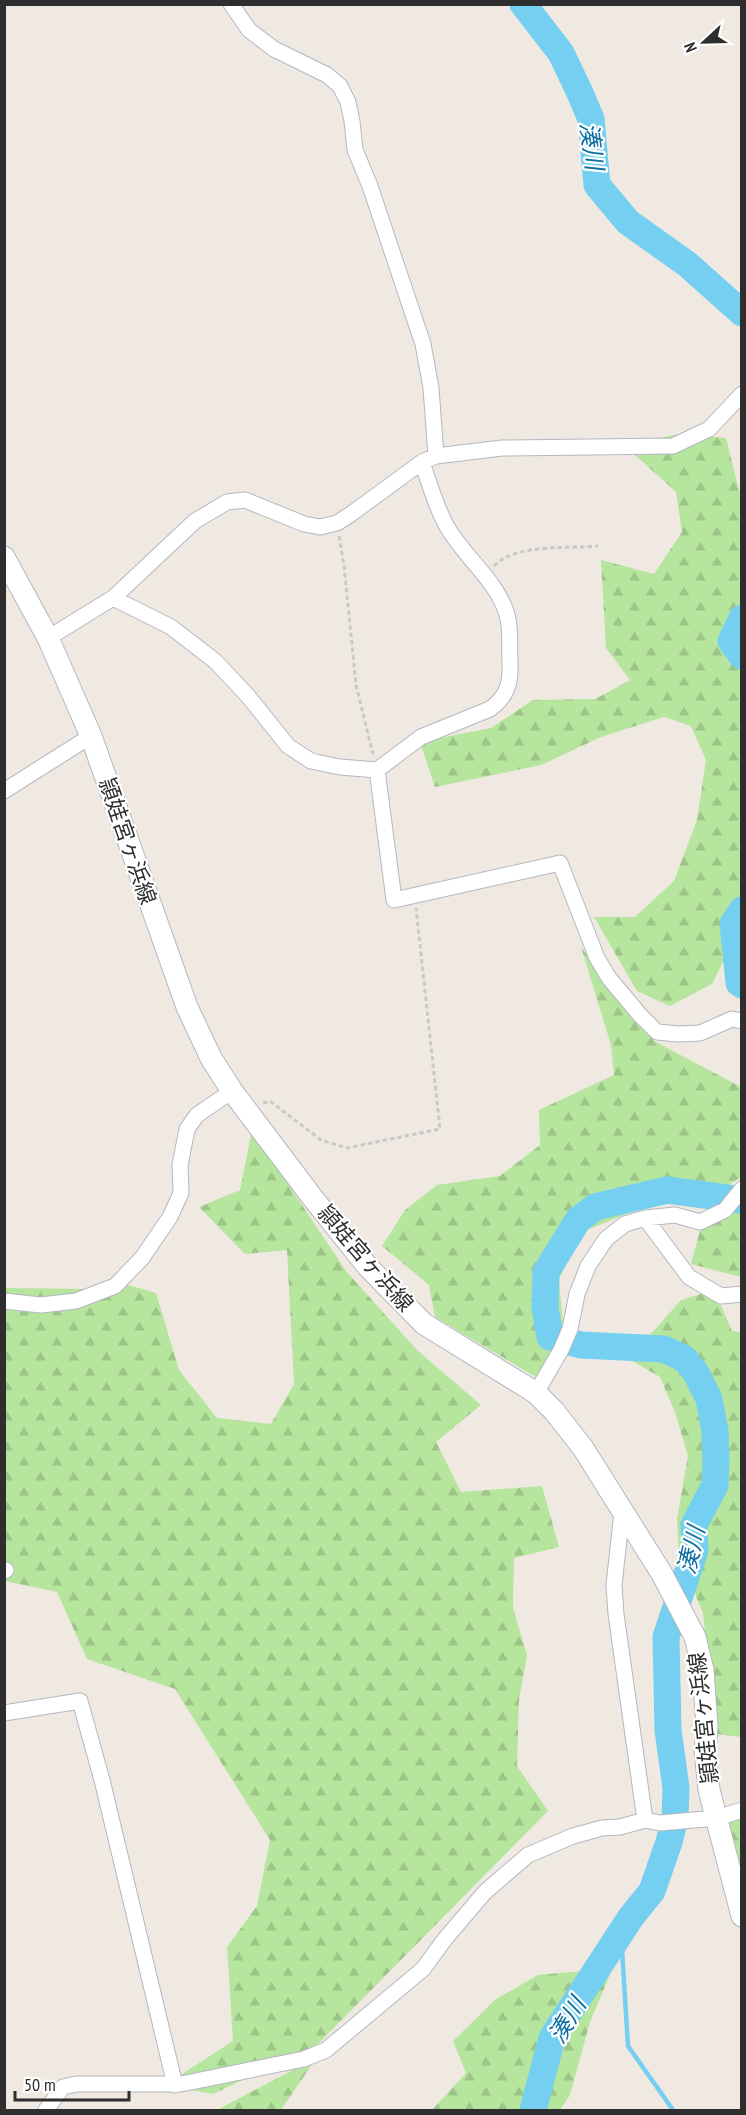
<svg xmlns="http://www.w3.org/2000/svg" width="746" height="2115" viewBox="0 0 746 2115" font-family="'PT Sans Narrow','Noto Sans JP',sans-serif">
  <style>
    .forest { fill: url(#forest-firs) }
    .lines { fill: none; stroke-linecap: round; stroke-linejoin: round }
    .stream { stroke: #75cff0; stroke-width: 4.5 }
    .river { stroke: #75cff0; stroke-width: 27 }
    .street-casing { stroke: #b4b7c1; stroke-width: 17 }
    .secondary-casing { stroke: #b4b7c1; stroke-width: 23 }
    .path { stroke: #c9c9c9; stroke-width: 3; stroke-dasharray: 4.5 3; stroke-linecap: butt }
    .street { stroke: #fff; stroke-width: 15 }
    .secondary { stroke: #fff; stroke-width: 21 }
    .labels { text-anchor: middle; dominant-baseline: central; stroke-width: 4.5; stroke-linejoin: round; paint-order: stroke }
    .street-label { font-size: 22px; fill: #2e2e2e; stroke: #fff }
    .water-label { font-size: 24px; font-style: italic; fill: #0d6fa3; stroke: #fff }
  </style>
  <defs>
    <pattern id="forest-firs" width="22" height="20" patternUnits="userSpaceOnUse" patternTransform="scale(1.5)"><rect width="22" height="20" fill="#b6e59e"/><path d="M5 1l3.5 6h-7zM16 11l3.5 6h-7z" fill="#9dc588"/></pattern>
  </defs>
  <rect width="100%" height="100%" fill="#efe9e1"/>
  <path class="forest" d="M679,434L726,438L742,502V630L740,633L742,636V933L734,940L712,984L670,1006L637,991L594,917H635L674,881L697,820L706,760L691,726L664,717L601,737L541,765L435,787L420,742L491,728L533,700L595,699L630,680L606,648L601,560L654,574L682,532L676,492L624,445Z
    M581,947L611,988L654,1041L741,1087V1177L709,1198L641,1208L582,1232L559,1279L564,1336L549,1385L435,1317L429,1285L382,1246L405,1210L437,1185L500,1176L540,1145L539,1110L614,1075L611,1045Z
    M252,1130L346,1271L417,1350L481,1405L436,1442L461,1492L542,1486L559,1547L514,1558L513,1608L527,1655L519,1700L517,1766L548,1811L318,2044L213,2094L165,2085L233,2041L227,1947L257,1906L270,1840L175,1689L87,1659L57,1592L5,1581V1288L86,1289L121,1283L156,1293L179,1370L217,1418L271,1424L294,1384L287,1250L245,1254L199,1207L240,1190Z
    M741,1206V1277L691,1264L702,1223Z
    M714,1290L732,1331L741,1332V1737L716,1734L703,1613L679,1556L677,1519L688,1456L675,1412L660,1377L629,1359L681,1300Z
    M741,1812V1885L727,1823Z
    M581,1971L611,1972L590,2022L570,2095L560,2110H432L466,2073L453,2041L496,1999L538,1975Z
    M317,2057L281,2110H217Z"/>
  <g class="lines">
    <path class="stream" d="M621,1933L628,2046L673,2110"/>
    <path class="river" d="M523,4L561,53L580,93L591,119L597,185L628,222L687,264L742,313
      M742,618L731,641L742,656
      M742,910L733,924L739,983L742,985
      M533,2110L552,2038L631,1917L652,1891L669,1842L675,1818L676,1788L668,1730L666,1637L695,1550L694,1525L715,1485L716,1460L715,1431L709,1399L696,1373L685,1359L664,1349L581,1345L550,1337L545,1308L546,1272L578,1220L595,1207L667,1190L742,1200"/>
    <defs>
      <path id="street" d="M231,4L249,30L274,49L327,75L340,86L348,102L352,121L355,150L370,186L423,344L431,388L436,456
        M113,598L171,627L215,661L248,696L288,746L311,761L340,767L377,770L421,737L490,709C508,696 511,682 510,661C509,648 511,633 508,619C501,583 461,555 445,523C435,504 429,482 422,462
        M48,638L113,598L195,521L227,502L245,500L304,524L320,527L337,523L351,514L422,462L436,456L502,448L673,446L709,429L742,394
        M377,770L394,900L560,863L597,958L609,978L640,1015L657,1032L678,1034L700,1033L732,1019L742,1021
        M4,791L91,736
        M645,1218L675,1215L700,1222L725,1210L742,1189
        M4,1301L41,1305L76,1301L115,1286L142,1258L170,1217L181,1193L180,1165L187,1129L197,1115L232,1091
        M536,1393L561,1350L570,1329L577,1294L588,1266L606,1239L625,1224L645,1218L689,1277L721,1296L742,1294
        M622,1512L614,1585L616,1614L645,1820
        M4,1571L6,1570
        M4,1713L80,1701L102,1780L175,2085
        M46,2110L63,2087L76,2084H181L304,2059L326,2050L423,1969L445,1939L485,1892L528,1855L573,1836L602,1828L620,1827L645,1820L660,1823L717,1818L742,1810"/>
      <path id="secondary" d="M4,557L48,638L91,736L187,1007L211,1058L232,1091L312,1197L368,1267L424,1324L536,1393L554,1411L583,1448L662,1574L695,1637L703,1670L707,1726L705,1751L709,1790L742,1916"/>
    </defs>
    <use href="#street" class="street-casing"/>
    <use href="#secondary" class="secondary-casing"/>
    <path class="path" d="M339,536L344,565L356,685L373,754
      M494,566C516,543 567,549 598,546
      M263,1103L270,1101L321,1140L347,1148L440,1129L416,908"/>
    <use href="#street" class="street"/>
    <use href="#secondary" class="secondary"/>
  </g>
  <g class="labels">
    <g class="street-label">
      <text transform="translate(128 841) rotate(71)">頴娃宮ヶ浜線</text>
      <text transform="translate(366 1258) rotate(49)">頴娃宮ヶ浜線</text>
      <text transform="translate(703 1718) rotate(-96)">頴娃宮ヶ浜線</text>
    </g>
    <g class="water-label">
      <text transform="translate(592 146) rotate(82)">湊川</text>
      <text transform="translate(691 1550) rotate(-77)">湊川</text>
      <text transform="translate(567 2020) rotate(-59)">湊川</text>
    </g>
  </g>
  <rect width="746" height="2115" fill="none" stroke="#2e2e2e" stroke-width="12"/>
  <g transform="translate(704 42) rotate(248)" stroke="#ffffff" stroke-width="4.5" paint-order="stroke">
  <path d="M0-4.5L10 22L0 15L-10 22Z" fill="#2e2e2e"/>
  <text y="-9" font-size="16" font-weight="bold" text-anchor="middle" fill="#2e2e2e">N</text>
  </g>
  <path d="M15 2091v9h114v-9" fill="none" stroke="#2e2e2e" stroke-width="3"/>
  <text x="24" y="2091" font-size="18" fill="#2e2e2e" stroke="#ffffff" stroke-width="4.5" paint-order="stroke">50 m</text>
</svg>
